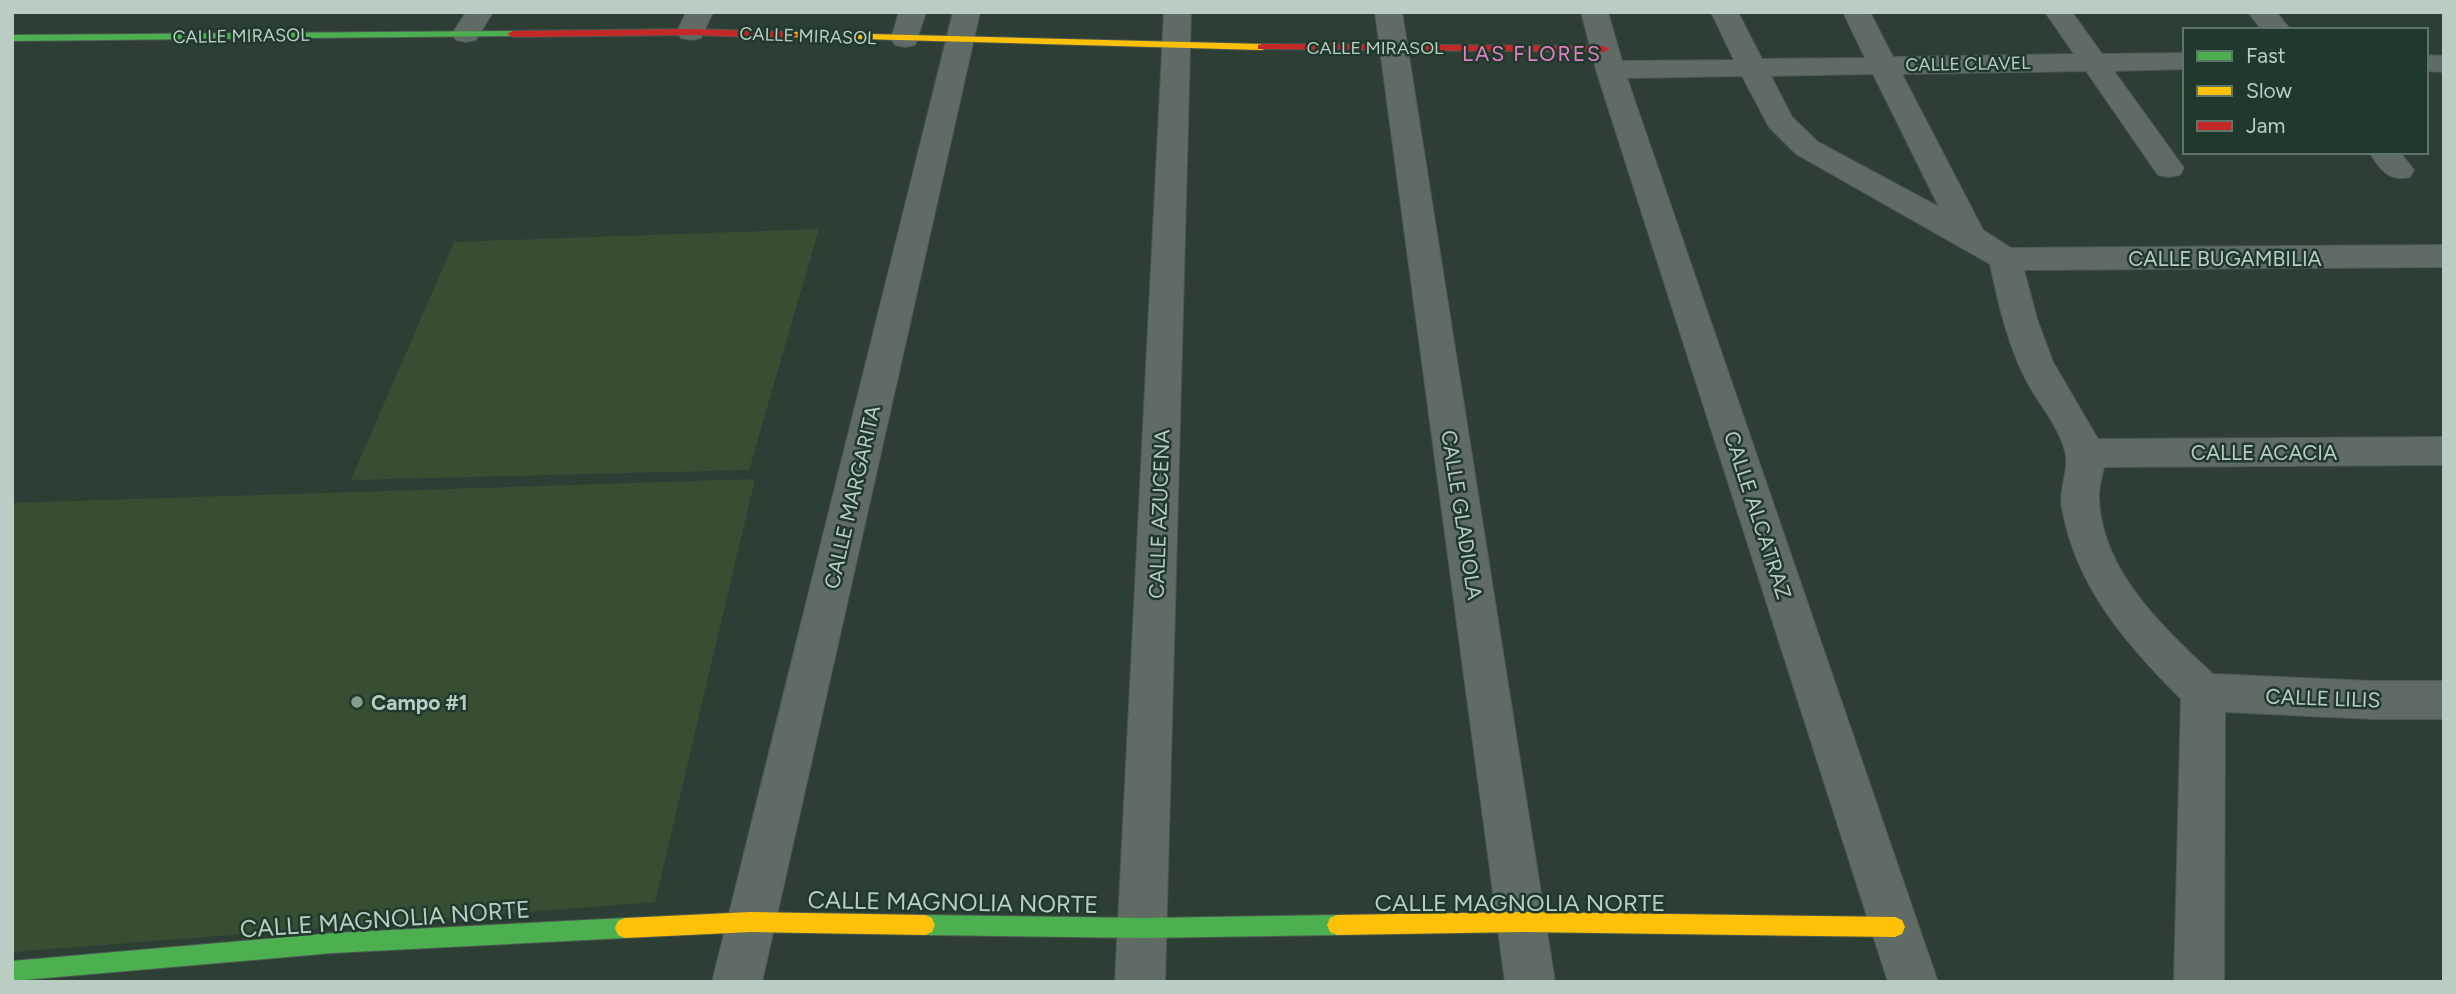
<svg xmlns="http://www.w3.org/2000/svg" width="2456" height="994" viewBox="0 0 2456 994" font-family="Figtree,sans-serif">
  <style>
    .green { fill: #374e33 }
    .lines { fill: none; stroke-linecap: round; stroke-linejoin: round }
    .street-casing { stroke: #4c5851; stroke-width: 2 }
    .fast-casing { stroke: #4c5851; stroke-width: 2 }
    .slow-casing { stroke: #4c5851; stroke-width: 2 }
    .jam-casing { stroke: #4c5851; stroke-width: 2 }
    .street { fill: #5f6b64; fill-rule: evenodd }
    .fast { fill: #4caf50; fill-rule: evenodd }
    .slow { fill: #ffc107; fill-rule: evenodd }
    .jam { fill: #c62828; fill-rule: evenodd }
    .poi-dot { fill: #889b91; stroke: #20392c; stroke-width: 2.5 }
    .labels { text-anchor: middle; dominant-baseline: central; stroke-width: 5; stroke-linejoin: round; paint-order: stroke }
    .far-street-label { font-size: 18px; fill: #b9cdc3; stroke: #20392c }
    .far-quarter-label { font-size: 21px; letter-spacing: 2px; fill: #df80c2; stroke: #20392c }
    .street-label { font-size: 21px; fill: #b9cdc3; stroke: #20392c }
    .poi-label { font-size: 21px; font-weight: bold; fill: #b9cdc3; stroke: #20392c; text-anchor: start }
    .near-street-label { font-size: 24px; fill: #b9cdc3; stroke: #20392c }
  </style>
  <rect width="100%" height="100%" fill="#2d3e35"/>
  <path class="green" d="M819,229L749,470L351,480L454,242Z
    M755,479L655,902L12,952V503Z"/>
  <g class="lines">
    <defs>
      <path id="street" d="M466,12H493L476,40L466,42L456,40L452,34Z
        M686,12H713L701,38L691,40L681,38L677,32Z
        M899,12H926L915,45L905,47L895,45L891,39Z
        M953,12H980L762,982H712Z
        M1164,12H1191L1165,982H1115Z
        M1375,12H1402L1555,982H1505Z
        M1581,12H1608L1622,61L1734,60L1711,12H1738L1762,59L1865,58L1843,12H1870L1893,57L2074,54L2045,12H2072L2102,54L2185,53V69L2114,71L2184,168L2180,175L2169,177L2158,175L2086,71L1902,74L1983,230L2011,248L2444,245V267L2024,270L2037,319L2053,362L2098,439L2444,437V465L2104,467C2102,478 2098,488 2099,499C2102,572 2164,628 2213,674L2373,681H2444V719H2373L2225,712L2224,982H2174L2181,699C2126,644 2076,587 2062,508C2058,489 2070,470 2065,451C2058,424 2036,401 2024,376C2007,341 1998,302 1990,264L1796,154L1769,127L1742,76L1627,78L1938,982H1888L1596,70ZM1873,74L1939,207L1818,142L1792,117L1771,76Z
        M2248,12H2276L2291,30H2262Z
        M2426,55L2444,56V72L2426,71Z
        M2369,152H2400L2414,170L2410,177C2388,182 2380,169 2369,152Z"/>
      <path id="fast" d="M513,31L519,34L517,36L12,41V35Z
        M925,915L1144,918L1337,915L1344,918L1347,925L1344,932L1337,935L1144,938L925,935L918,932L915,925L918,918Z
        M625,918L632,921L635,928L632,935L625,938L333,953L12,981V961L333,933Z"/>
      <path id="slow" d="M792,32L1262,44L1268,47L1262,50L788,37L786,35Z
        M751,912L925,915L932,918L935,925L932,932L925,935L751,932L625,938L618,935L615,928L618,921L625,918Z
        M1523,912L1895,917L1902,920L1905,927L1902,934L1895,937L1523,932L1337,935L1330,932L1327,925L1330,918L1337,915Z"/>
      <path id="jam" d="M691,29L792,32L798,35L792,38L691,35L513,37L507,34L513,31Z
        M1262,44L1604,46L1610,49L1604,52L1258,49V45Z"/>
    </defs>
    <use href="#street" class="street-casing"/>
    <use href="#fast" class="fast-casing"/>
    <use href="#slow" class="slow-casing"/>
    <use href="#jam" class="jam-casing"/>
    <use href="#street" class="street"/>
    <use href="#fast" class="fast"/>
    <use href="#slow" class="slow"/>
    <use href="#jam" class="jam"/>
  </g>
  <circle class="poi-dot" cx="357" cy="702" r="7"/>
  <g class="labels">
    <g class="far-street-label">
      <text transform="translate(241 36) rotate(-1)">CALLE MIRASOL</text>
      <text transform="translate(808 36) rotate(2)">CALLE MIRASOL</text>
      <text x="1375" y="48">CALLE MIRASOL</text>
      <text transform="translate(1968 64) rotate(-1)">CALLE CLAVEL</text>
    </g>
    <g class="far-quarter-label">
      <text x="1532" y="53">LAS FLORES</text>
    </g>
    <g class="street-label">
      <text x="2225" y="258">CALLE BUGAMBILIA</text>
      <text x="2264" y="452">CALLE ACACIA</text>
      <text transform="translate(852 497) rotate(-77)">CALLE MARGARITA</text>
      <text transform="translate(1159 514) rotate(-88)">CALLE AZUCENA</text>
      <text transform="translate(1462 515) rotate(81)">CALLE GLADIOLA</text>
      <text transform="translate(1758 515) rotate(72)">CALLE ALCATRAZ</text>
      <text transform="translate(2323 698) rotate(2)">CALLE LILIS</text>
    </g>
    <g class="poi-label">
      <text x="371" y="702">Campo #1</text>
    </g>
    <g class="near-street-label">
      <text transform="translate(953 902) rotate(1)">CALLE MAGNOLIA NORTE</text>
      <text x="1520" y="902">CALLE MAGNOLIA NORTE</text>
      <text transform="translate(385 919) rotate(-4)">CALLE MAGNOLIA NORTE</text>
    </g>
  </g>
  <rect width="2456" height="994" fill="none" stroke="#b9cdc3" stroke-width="28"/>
  <rect x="2183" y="28" width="245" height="126" fill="#20392c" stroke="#5d7468" stroke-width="2"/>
  <rect x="2197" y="51" width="35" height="10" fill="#4caf50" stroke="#5d7468" stroke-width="2"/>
  <text x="2246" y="63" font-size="21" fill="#b9cdc3">Fast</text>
  <rect x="2197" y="86" width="35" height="10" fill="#ffc107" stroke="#5d7468" stroke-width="2"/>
  <text x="2246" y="98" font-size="21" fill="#b9cdc3">Slow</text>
  <rect x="2197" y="121" width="35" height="10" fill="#c62828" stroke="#5d7468" stroke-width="2"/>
  <text x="2246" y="133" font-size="21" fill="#b9cdc3">Jam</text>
</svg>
